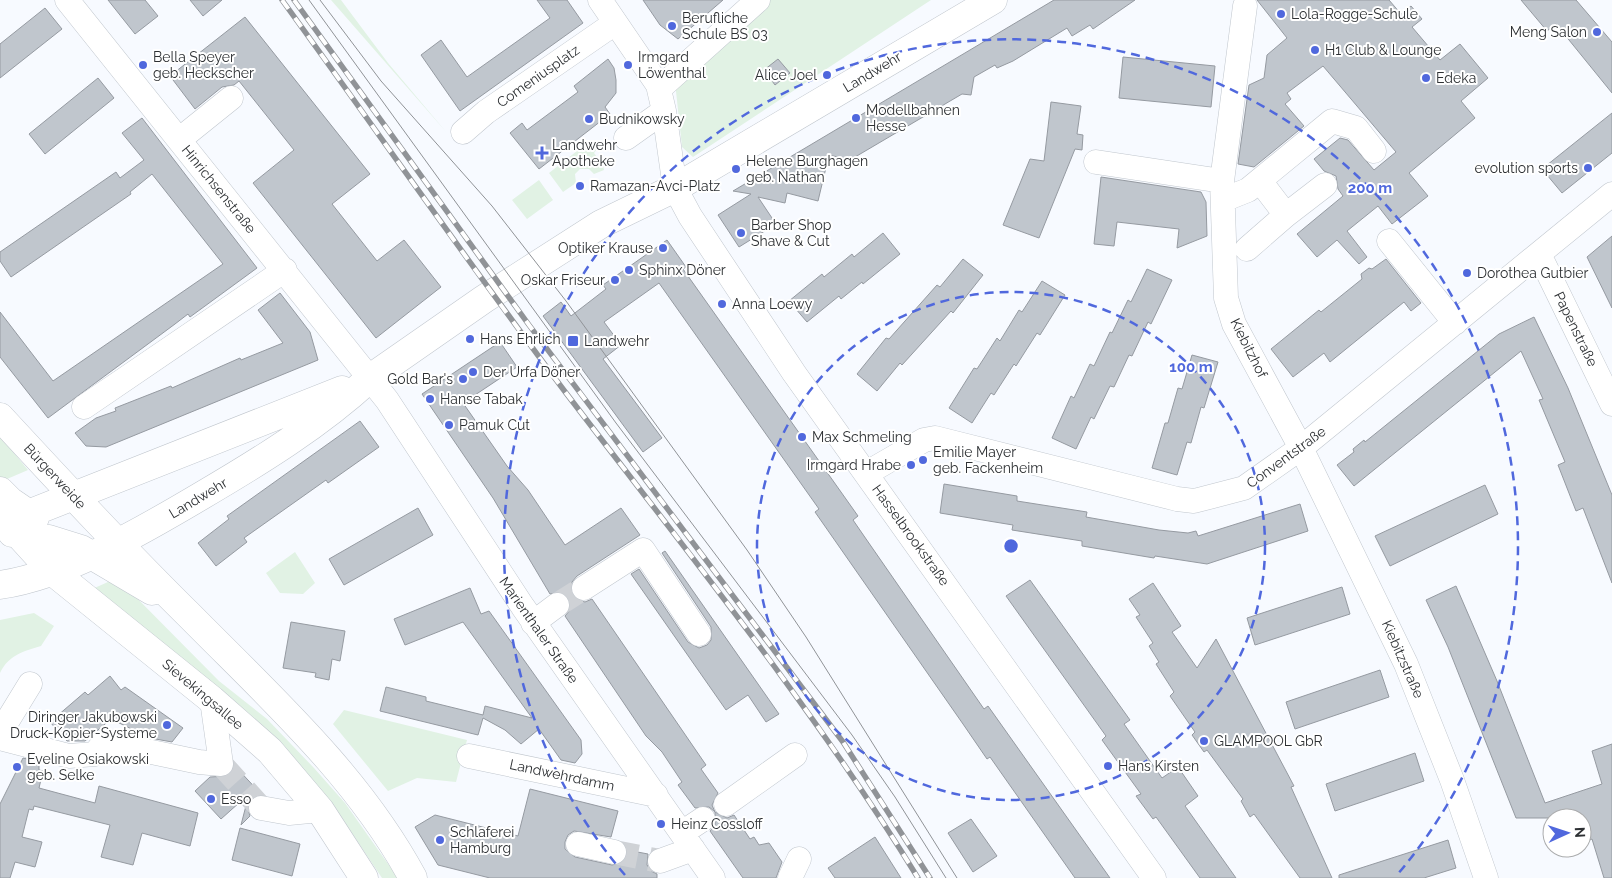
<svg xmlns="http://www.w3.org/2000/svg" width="1612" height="878" viewBox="0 0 1612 878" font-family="Raleway,sans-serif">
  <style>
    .green { fill: #e1f2e4 }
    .building { fill: #c0c6cd; stroke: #959aa1 }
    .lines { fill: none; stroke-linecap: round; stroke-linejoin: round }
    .minor-tunnel { stroke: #cfd2d6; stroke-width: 24; stroke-dasharray: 24 12; stroke-linecap: butt }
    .minor-casing { stroke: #c1c7ce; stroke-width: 25 }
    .major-casing { stroke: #c1c7ce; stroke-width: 29 }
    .minor { stroke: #fff; stroke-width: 24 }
    .major { stroke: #fff; stroke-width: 28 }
    .tram { stroke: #909397; stroke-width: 1 }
    .rail-casing { stroke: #909397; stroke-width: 5.5 }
    .rail { stroke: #fff; stroke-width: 4; stroke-dasharray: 11; stroke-linecap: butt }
    .ring { fill: none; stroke: #5068dd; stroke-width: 2.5; stroke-dasharray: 9 6 }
    .poi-dot { fill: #5068dd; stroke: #fff; stroke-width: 2 }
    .labels { text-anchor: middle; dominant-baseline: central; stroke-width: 4; stroke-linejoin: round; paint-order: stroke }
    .poi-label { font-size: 14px; fill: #2d3033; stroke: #fff; text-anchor: start }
    .street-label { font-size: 14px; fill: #2d3033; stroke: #fff }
    .centre { fill: #5068dd; stroke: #fff; stroke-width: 2.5 }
    .ring-label { font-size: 15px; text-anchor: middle; font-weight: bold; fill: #5068dd; stroke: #fff; stroke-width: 4; stroke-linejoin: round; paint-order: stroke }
  </style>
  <rect width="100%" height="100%" fill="#f7faff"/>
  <path class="green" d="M331,0H341L388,63L447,133Z
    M770,0H931L693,157L682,147L675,82Z
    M591,140L597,149L594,153L603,165L604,170L594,174L589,169H580L575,174L576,183L563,192L549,173Z
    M539,180L553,200L527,219L512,200Z
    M0,436L28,470L0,482Z
    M295,552L315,583L303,594L280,593L266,573Z
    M117,578L219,681L267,719L314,768L345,803L398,878H382L339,814L301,769L90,590Z
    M34,613L54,626L41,646C23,651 8,656 0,673V620Z
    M344,710L467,740L456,782L417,778L388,791L333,724Z"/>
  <path class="building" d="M108,0H145L158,16L135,34Z
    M190,0H222L203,16Z
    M537,0H567L583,23L460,111L421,55L441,40L467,77L550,18Z
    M643,0H723L678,39L660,25Z
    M1054,0H1135L1093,29L1090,25L1072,36L1067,28L1013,61L997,68L995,65L974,77L971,95L962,94L850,160L829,155L818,201L787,193L785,203L758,197L776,224L739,247L718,215L751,194L733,191Z
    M1257,0H1389L1401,14L1411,6L1422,19L1412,27L1440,60L1460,44L1488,78L1461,101L1475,118L1409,173L1428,196L1392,224L1378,206L1347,231L1367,257L1359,264L1337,240L1317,257L1297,234L1343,196L1338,189L1336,176L1324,171L1314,159L1340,138L1348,140L1374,170L1396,152L1323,66L1287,93L1291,99L1285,104L1304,126L1254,167L1238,164L1249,85L1264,78L1267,55L1287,38Z
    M1521,0H1576L1612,42V93L1556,24L1547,31Z
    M45,8L62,29L0,78V44Z
    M245,17L370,174L332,204L377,261L404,240L441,287L376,338L253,183L294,150L239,81L234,85L222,87L195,109L170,76Z
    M1123,57L1215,66L1211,107L1119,98Z
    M608,59L614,68L616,80V93L605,107L610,114L539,169L510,133L522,123L527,130L578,92L574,86Z
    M778,59L790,73L775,85L764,70Z
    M98,78L114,98L45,154L29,134Z
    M1051,102L1081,106L1077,134L1083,135L1082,150L1075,149L1039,238L1003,225L1030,159L1044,161Z
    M1612,113V153L1562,193L1542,169Z
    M142,118L257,268L190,317L188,314L175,324L48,418L0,357V312L53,381L223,264L152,174L130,192L131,194L11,277L0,261V252L16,241L116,172L120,178L144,160L122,133Z
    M1101,177L1201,192L1206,202L1207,236L1177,248L1179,229L1117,222L1114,246L1094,244Z
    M883,233L900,254L863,284L862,282L841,299L839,296L807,322L789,301L822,274L824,277L852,254L854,257Z
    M1612,236V308L1587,257Z
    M667,240L686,267L683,269L858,516L853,520L864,536L984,709L988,706L1110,878H1075L990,757L987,759L963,724L815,512L819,509L659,283L604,322L621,345L603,359L662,438L643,452L543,316L561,302L571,316L606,289L603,285Z
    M963,259L983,275L953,313L951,311L902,365L900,363L877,391L857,374L886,338L889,339L937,285L940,287Z
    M1386,259L1421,303L1411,311L1404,302L1330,362L1324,353L1293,377L1271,349L1319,310L1321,312L1362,279L1361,274L1369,268L1372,269Z
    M1147,269L1172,280L1151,324L1148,322L1132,356L1129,355L1114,387L1110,386L1094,419L1091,417L1076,449L1052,438L1071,396L1074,398L1090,364L1094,366L1110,332L1112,333L1128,300L1131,302Z
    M1042,281L1065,295L1040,335L1037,333L1016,366L1014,364L994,395L991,393L972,423L949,408L974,368L977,369L997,338L1000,341L1019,310L1022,312Z
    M280,293L310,332L318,360L106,447L86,446L75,433L96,418L116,411L115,408L171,386L172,388L240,358L241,360L283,343L258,310Z
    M1534,317L1568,388L1612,495V583L1583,508L1576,511L1558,465L1565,462L1539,400L1543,399L1521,351L1354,486L1337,465L1354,452L1353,449L1364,440L1365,442L1499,334Z
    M500,342L517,367L463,403L507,466L528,490L565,545L621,508L640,535L577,576L572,582V595L578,600L585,602L592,599L706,765L701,769L718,793L712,805L715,812L727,818L734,815L750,839L754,837L759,845L769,843L782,862L776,878H743L710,831L715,825V812L709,807L695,808L678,785L682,782L662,752L646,736L565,616L570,610L568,597L562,592L550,594L493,498L422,394Z
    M1192,355L1218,362L1204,408L1201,407L1191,443L1187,442L1177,475L1152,468L1165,423H1168L1178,388L1182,389Z
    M360,421L379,447L328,483L326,480L244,538L247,542L216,566L198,543L229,519L227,516Z
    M944,484L1017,496V501L1087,512L1086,517L1159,530L1188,533L1196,531L1198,536L1300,504L1308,531L1207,564L1155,556L1154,558L1082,546V541L1012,530L1013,525L940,513Z
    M1485,485L1498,514L1390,566L1375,536Z
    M418,508L433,535L344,585L329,559Z
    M665,551L779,714L766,722L748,695L726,710L631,574L639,569L688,642L699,648L707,645L711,640V627L662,553Z
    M1030,580L1130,720L1124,724L1162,778L1178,767L1198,796L1185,806L1236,878H1200L1156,817L1153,819L1136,796L1141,794L1102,740L1106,736L1006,596Z
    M1153,583L1181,626L1172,632L1197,668L1216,639L1294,786L1291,787L1332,878H1300L1254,814L1250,817L1241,801L1243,799L1207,750L1204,752L1192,735L1195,732L1170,696L1174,692L1156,664L1159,662L1149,646L1153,643L1136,617L1140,615L1129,599Z
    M1456,586L1497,681L1545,803L1602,784L1592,751L1612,744V878H1604L1592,839L1582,843V818H1516L1448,647L1426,600Z
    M1342,587L1350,614L1255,645L1247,618Z
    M470,588L481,614L489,611L581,740L582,754L575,763L561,760L539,729L521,744L505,730L483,718L478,735L380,711L386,687L426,697V701L483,715L485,706L532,718L463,622L405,645L394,619Z
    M291,622L345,631L340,661L332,659L329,680L315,677L316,673L283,668Z
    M1380,670L1389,697L1295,729L1286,702Z
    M110,676L121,690L125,687L183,728L172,742L150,738L111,719L85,741H67L50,722L85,692L88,695Z
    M1415,753L1424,781L1335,811L1326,784Z
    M23,758L39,762V770L43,771L39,788L95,803L99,786L198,813L190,846L142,833L133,865L101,857L110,825L34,806L33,810L29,809L22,837L42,842L35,867L15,862L10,878H0V804Z
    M234,765L262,795L250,800L247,806L250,816L241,825L249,794L221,819L195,791L210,777L228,776Z
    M530,789L618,811L611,837L574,831L568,835L565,842V849L575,857L612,865L624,862L627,850L648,854L647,865L651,871L657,874V878H490L438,865L415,827L435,815L518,836Z
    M971,819L997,856L973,872L948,833Z
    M240,828L300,844L292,876L232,860Z
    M875,837L901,878H835L828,868Z
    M1448,840L1456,868L1424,878H1339V875Z"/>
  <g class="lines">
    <path class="minor-tunnel" d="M557,605L584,588
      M221,764L261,808
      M614,852L660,861"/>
    <defs>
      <path id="minor" d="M67,0L387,400L523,607L713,878
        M600,0L658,85L664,111L675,188L690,216L794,373L1154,878
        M1245,6L1222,181L1226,298L1234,324L1301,448L1406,664L1452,780L1486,878
        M659,89L758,0
        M463,132L486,112L615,23
        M626,138L664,111
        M180,139L231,98
        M1096,162L1222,181
        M1223,200L1248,190L1332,121L1356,128L1374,151
        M1286,215L1325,185
        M1389,241L1455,323
        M1247,249L1286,215L1260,181
        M1539,254L1612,404
        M84,407L285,270
        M867,473L924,440L935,438L1177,499L1194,501L1244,488L1301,448L1612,194
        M584,588L643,550L699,634
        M533,623L557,605
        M0,733L30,684
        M0,738L69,756L95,754L104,742L199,762L221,764L212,700
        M469,756L656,795
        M726,804L795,755
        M261,808L289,813L320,810
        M682,833L703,819
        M578,844L614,852
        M660,861L693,849
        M790,878L799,859"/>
      <path id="major" d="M0,417C63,485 125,552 191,617C271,698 358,776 413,878
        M0,491L10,501L35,518
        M0,514L52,571L212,700L270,751L320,810L364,878
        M0,525L342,390
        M12,533L49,539L81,549L152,591
        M0,585C67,575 142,531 201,496C259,462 319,425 369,379L484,299L601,224L675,188L993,0"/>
    </defs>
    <use href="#minor" class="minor-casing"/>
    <use href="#major" class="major-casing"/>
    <use href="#minor" class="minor"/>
    <use href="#major" class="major"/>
    <path class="tram" d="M309,0L616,423L852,735L895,797L946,878
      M320,0L381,81L492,206L566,301L747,550L806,637L957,878"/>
    <defs>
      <path id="rail" d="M282,0C377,131 469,264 566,393C687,552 814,708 918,878
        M294,0L529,325L843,742L930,878"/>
    </defs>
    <use href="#rail" class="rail-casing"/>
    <use href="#rail" class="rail"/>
  </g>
  <g class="ring">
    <circle cx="1011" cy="546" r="254"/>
    <path d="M625 875A507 507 0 1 1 1397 875"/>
  </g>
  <g class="poi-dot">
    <circle cx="1281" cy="14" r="5"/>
    <circle cx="672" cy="26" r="5"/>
    <circle cx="1597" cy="32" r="5"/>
    <circle cx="1315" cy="50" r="5"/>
    <circle cx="143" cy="65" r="5"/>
    <circle cx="628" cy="65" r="5"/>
    <circle cx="827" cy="75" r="5"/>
    <circle cx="1426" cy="78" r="5"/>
    <circle cx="856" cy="118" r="5"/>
    <circle cx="589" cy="119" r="5"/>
    <path d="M539.5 145.5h5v5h5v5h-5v5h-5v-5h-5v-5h5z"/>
    <circle cx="1588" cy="168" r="5"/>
    <circle cx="736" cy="169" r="5"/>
    <circle cx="580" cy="186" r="5"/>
    <circle cx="741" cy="233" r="5"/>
    <circle cx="663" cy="248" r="5"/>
    <circle cx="629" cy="270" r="5"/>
    <circle cx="1467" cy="273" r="5"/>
    <circle cx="615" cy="280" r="5"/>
    <circle cx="722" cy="304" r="5"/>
    <circle cx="470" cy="339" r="5"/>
    <rect x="567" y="335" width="12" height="12" rx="2.5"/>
    <circle cx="473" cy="372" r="5"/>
    <circle cx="463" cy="379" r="5"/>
    <circle cx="430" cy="399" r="5"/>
    <circle cx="449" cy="425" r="5"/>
    <circle cx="802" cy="437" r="5"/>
    <circle cx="923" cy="460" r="5"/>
    <circle cx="911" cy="465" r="5"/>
    <circle cx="167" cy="725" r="5"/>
    <circle cx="1204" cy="741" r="5"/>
    <circle cx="1108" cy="766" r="5"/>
    <circle cx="17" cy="767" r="5"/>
    <circle cx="211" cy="799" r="5"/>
    <circle cx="661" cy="824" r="5"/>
    <circle cx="440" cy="840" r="5"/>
  </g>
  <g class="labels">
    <g class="poi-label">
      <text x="1291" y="14">Lola-Rogge-Schule</text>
      <text x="682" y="18">Berufliche<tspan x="682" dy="16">Schule BS 03</tspan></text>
      <text x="1587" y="32" text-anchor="end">Meng Salon</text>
      <text x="1325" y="50">H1 Club &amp; Lounge</text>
      <text x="153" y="57">Bella Speyer<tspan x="153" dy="16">geb. Heckscher</tspan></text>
      <text x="638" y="57">Irmgard<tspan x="638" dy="16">Löwenthal</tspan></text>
      <text x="817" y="75" text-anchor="end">Alice Joel</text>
      <text x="1436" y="78">Edeka</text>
      <text x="866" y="110">Modellbahnen<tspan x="866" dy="16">Hesse</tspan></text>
      <text x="599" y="119">Budnikowsky</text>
      <text x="552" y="145">Landwehr<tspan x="552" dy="16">Apotheke</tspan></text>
      <text x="746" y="161">Helene Burghagen<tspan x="746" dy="16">geb. Nathan</tspan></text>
      <text x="1578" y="168" text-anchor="end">evolution sports</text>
      <text x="590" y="186">Ramazan-Avci-Platz</text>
      <text x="751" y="225">Barber Shop<tspan x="751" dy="16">Shave &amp; Cut</tspan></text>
      <text x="653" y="248" text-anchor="end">Optiker Krause</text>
      <text x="639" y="270">Sphinx Döner</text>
      <text x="1477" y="273">Dorothea Gutbier</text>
      <text x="605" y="280" text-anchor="end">Oskar Friseur</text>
      <text x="732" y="304">Anna Loewy</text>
      <text x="480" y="339">Hans Ehrlich</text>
      <text x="584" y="341">Landwehr</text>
      <text x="483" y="372">Der Urfa Döner</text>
      <text x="453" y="379" text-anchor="end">Gold Bar's</text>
      <text x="440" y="399">Hanse Tabak</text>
      <text x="459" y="425">Pamuk Cut</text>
      <text x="812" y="437">Max Schmeling</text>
      <text x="933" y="452">Emilie Mayer<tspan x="933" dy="16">geb. Fackenheim</tspan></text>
      <text x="901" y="465" text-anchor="end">Irmgard Hrabe</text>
      <text x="157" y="717" text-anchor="end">Diringer Jakubowski<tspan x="157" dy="16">Druck-Kopier-Systeme</tspan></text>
      <text x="1214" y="741">GLAMPOOL GbR</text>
      <text x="27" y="759">Eveline Osiakowski<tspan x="27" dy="16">geb. Selke</tspan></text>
      <text x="1118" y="766">Hans Kirsten</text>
      <text x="221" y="799">Esso</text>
      <text x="671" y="824">Heinz Cossloff</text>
      <text x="450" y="832">Schlaferei<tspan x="450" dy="16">Hamburg</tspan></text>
    </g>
    <g class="street-label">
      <text transform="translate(872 72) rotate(-31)">Landwehr</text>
      <text transform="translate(538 76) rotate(-35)">Comeniusplatz</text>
      <text transform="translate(219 189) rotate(51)">Hinrichsenstraße</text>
      <text transform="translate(1576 329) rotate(64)">Papenstraße</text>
      <text transform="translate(1249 348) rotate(63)">Kiebitzhof</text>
      <text transform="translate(1286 457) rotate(-36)">Conventstraße</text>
      <text transform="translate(55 476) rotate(47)">Bürgerweide</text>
      <text transform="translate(198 498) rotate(-31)">Landwehr</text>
      <text transform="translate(911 535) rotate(54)">Hasselbrookstraße</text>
      <text transform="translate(539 630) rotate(55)">Marienthaler Straße</text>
      <text transform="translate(1403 659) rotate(66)">Kiebitzstraße</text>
      <text transform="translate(203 694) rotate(40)">Sievekingsallee</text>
      <text transform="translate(562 775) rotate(12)">Landwehrdamm</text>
    </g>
  </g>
  <circle cx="1011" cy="546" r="8" class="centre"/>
  <g class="ring-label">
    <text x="1370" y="193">200 m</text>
    <text x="1191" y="372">100 m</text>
  </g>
  <g transform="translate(1567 833) rotate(87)"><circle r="24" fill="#ffffff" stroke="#abacad"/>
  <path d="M0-4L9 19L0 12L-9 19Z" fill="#5068dd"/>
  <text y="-8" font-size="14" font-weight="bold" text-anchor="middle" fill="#2d3033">N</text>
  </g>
</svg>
